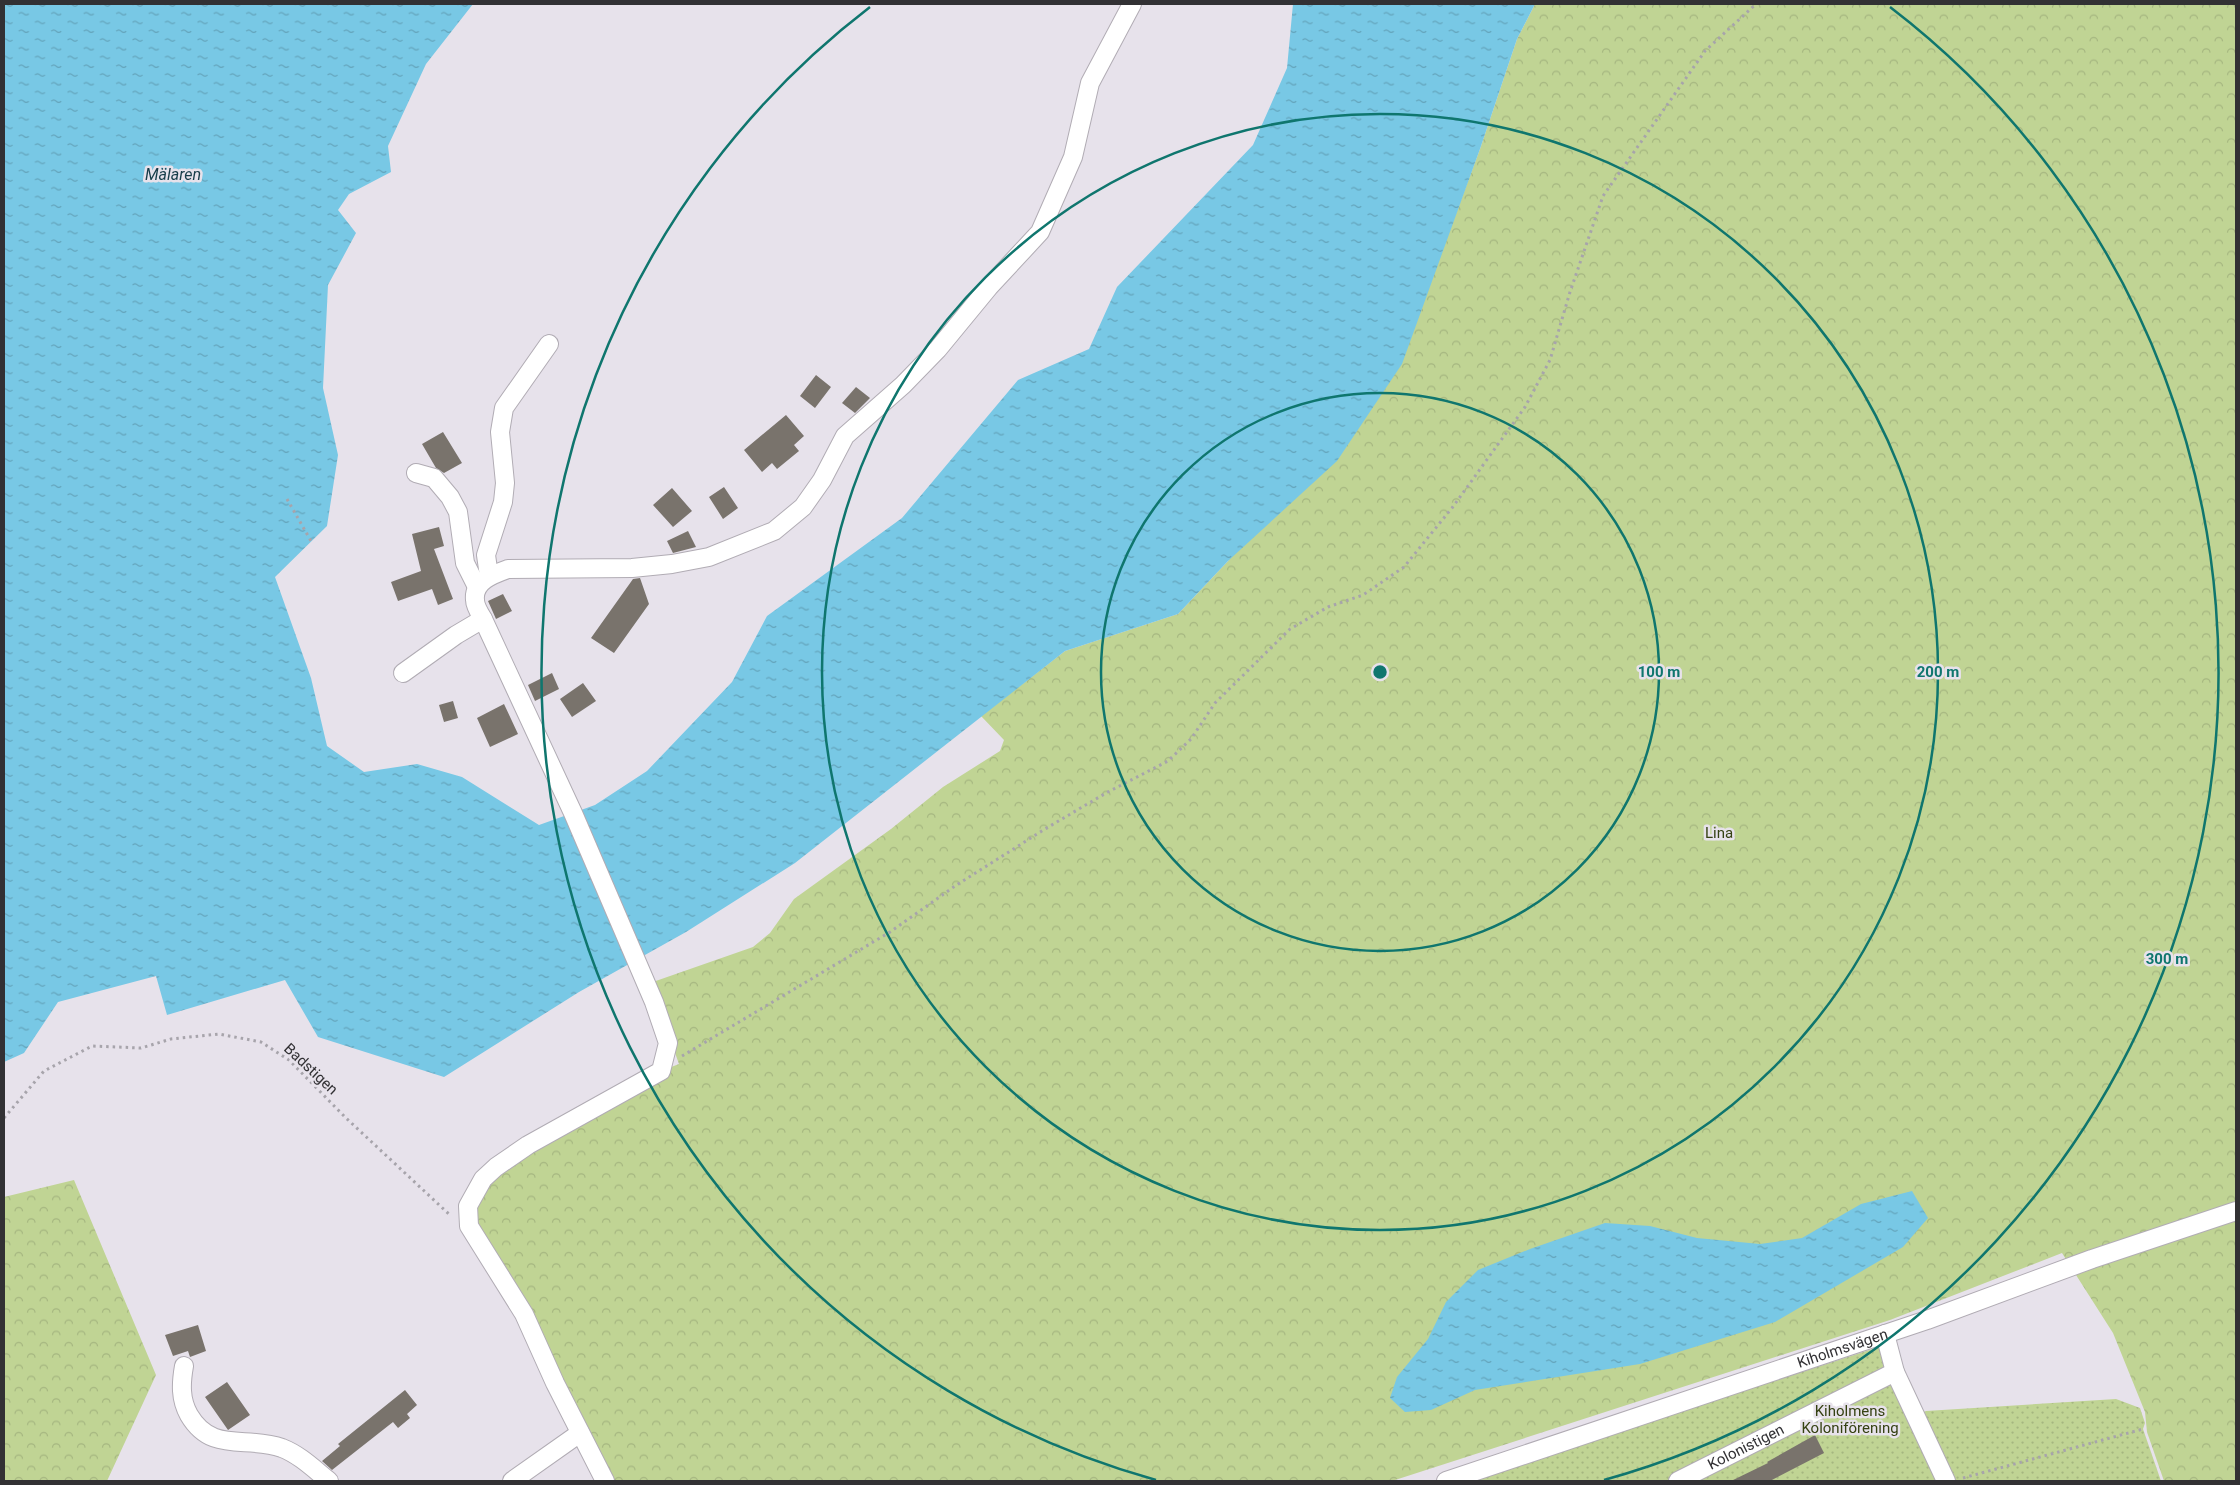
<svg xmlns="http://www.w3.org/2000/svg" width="2240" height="1485" viewBox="0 0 2240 1485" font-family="Roboto,sans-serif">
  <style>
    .forest { fill: url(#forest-crowns) }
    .garden { fill: url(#garden-dots) }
    .water { fill: url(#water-ripples) }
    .building { fill: #79736c }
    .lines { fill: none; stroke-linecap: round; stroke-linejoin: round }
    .minor-casing { stroke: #b1acb4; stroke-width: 20 }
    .path { stroke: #a7a4ab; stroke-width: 3; stroke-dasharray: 2.5 4; stroke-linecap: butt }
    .minor { stroke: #fff; stroke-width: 18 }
    .ring { fill: none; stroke: #0f766e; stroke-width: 2.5 }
    .labels { text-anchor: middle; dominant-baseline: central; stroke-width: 5; stroke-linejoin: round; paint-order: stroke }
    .park-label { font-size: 15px; fill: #354112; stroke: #e7e2eb }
    .street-label { font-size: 15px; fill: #323134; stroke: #e7e2eb }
    .water-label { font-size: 16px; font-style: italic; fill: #173c49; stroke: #e7e2eb }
    .centre { fill: #0f766e; stroke: #e7e2eb; stroke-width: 2.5 }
    .ring-label { font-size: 15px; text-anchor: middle; font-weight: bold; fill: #0f766e; stroke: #e7e2eb; stroke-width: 5; stroke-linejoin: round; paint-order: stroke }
  </style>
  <defs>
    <pattern id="forest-crowns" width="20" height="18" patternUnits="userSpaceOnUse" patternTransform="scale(1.25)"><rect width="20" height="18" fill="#c0d494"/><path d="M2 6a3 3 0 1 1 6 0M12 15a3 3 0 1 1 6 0" fill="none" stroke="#a5b680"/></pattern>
    <pattern id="garden-dots" width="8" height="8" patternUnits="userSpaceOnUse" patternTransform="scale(1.25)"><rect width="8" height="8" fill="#c0d494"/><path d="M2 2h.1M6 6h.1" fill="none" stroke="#a5b680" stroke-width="1.8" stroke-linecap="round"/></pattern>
    <pattern id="water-ripples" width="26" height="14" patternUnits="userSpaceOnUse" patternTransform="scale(1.25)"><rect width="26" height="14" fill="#78c8e5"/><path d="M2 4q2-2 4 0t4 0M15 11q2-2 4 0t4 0" fill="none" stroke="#63a3ba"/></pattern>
  </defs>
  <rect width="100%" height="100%" fill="#e7e2eb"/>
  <path class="forest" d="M1535,4H2236V1481H2164L2147,1432L2145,1412L2113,1333L2062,1253L1890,1320L1392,1481H605L469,1226L483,1179L661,1071L679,1064L650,983L753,947L770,933L794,899L891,829L943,787L1000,751L1004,740L981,716L1065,651L1178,614L1228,561L1439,259L1480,149L1517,39Z
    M74,1180L156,1375L107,1481H4V1197Z"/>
  <path class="garden" d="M1888,1344L1916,1415L1926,1411L2116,1399L2140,1408L2145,1423L2143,1429L2161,1481H1465Z"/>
  <path class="water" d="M4,4H473L426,64L388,146L391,172L349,194L338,210L356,233L328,285L323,388L338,455L327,526L275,577L311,678L327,746L364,772L417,764L462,777L539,825L595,805L647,771L732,682L767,616L902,518L1018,380L1089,349L1117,287L1253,145L1287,68L1293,4H1535L1517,39L1480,149L1402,364L1337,461L1228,561L1178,614L1065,651L795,863L686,932L579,992L444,1077L318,1037L285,980L167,1015L156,976L58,1002L24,1053L4,1062Z
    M1912,1191L1928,1218L1903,1247L1775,1322L1640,1364L1475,1390L1431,1410L1405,1412L1390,1398L1397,1377L1428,1339L1446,1302L1478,1270L1530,1249L1605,1223L1650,1226L1697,1238L1760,1244L1802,1238L1861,1204Z"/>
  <path class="building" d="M816,375L831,387L815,408L800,396Z
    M856,387L870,398L855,413L842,403Z
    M786,415L804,436L794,445L799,451L777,469L772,463L762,472L744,450Z
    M443,432L462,463L444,473L436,468L422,444Z
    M724,487L738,508L723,519L709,497Z
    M672,488L692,511L673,527L653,505Z
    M439,527L444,546L434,549L453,599L438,605L432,589L398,601L391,582L421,571L412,534Z
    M688,531L696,547L673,553L667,541Z
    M640,578L649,604L614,653L591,638L633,579Z
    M503,594L512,611L496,619L488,601Z
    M552,673L559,689L535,701L528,685Z
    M583,683L596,701L572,717L560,699Z
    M453,701L458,718L444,722L439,705Z
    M504,704L518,734L490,747L477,718Z
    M198,1325L206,1351L190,1357L188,1351L173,1356L165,1335Z
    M227,1382L250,1415L228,1430L205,1397Z
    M405,1390L417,1405L407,1414L410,1418L398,1428L393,1422L332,1470L322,1461L340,1446L338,1444Z
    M1815,1435L1824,1453L1770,1481H1731L1768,1463L1767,1462Z"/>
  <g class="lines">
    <defs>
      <g id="minor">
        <path d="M416,473L434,478L450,497L458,512L465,563L477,587"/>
        <path d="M489,576L486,555L503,502L505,483L500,432L504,408L549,344"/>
        <path d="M403,673L456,635L483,619"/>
        <path d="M1885,1334L1895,1372L1946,1481"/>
        <path d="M184,1366C181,1383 180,1399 189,1415C212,1454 245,1435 282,1448C300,1455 314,1469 329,1481"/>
        <path d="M512,1481L580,1433"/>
        <path d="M605,1481L555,1383L524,1314L469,1226L468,1206L483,1179L496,1167L528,1145L661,1071L668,1043L654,1002L573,813L483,619C480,614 475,606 475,600C473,581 494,574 508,569L632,568L672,564L709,557L774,531L803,507L822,480L845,436L903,385L938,349L989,287L1040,232L1073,157L1090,83L1132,4"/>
        <path id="s1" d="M1446,1481L1927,1320L2092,1259L2236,1211"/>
        <path id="s2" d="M1678,1481L1895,1372"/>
      </g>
    </defs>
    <use href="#minor" class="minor-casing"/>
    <path class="path" d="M287,499L311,541
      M682,1056L890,932L955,886L1045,829L1106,793L1168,761L1191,739L1215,703L1290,629L1328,607L1363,595L1404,567L1452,508L1525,407L1550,360L1570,292L1603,196L1705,51L1756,4
      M4,1118L44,1071L92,1046L141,1048L171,1039L219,1034L261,1042L289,1060L346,1118L451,1216
      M1963,1478L2143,1429"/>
    <use href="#minor" class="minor"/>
  </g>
  <g class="ring">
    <circle cx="1380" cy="672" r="279"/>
    <circle cx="1380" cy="672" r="558"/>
    <path d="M1156 1480A838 838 0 0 1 870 7M1890 7A838 838 0 0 1 1604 1480"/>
  </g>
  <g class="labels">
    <g class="park-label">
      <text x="1719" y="833">Lina</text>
      <text x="1850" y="1411">Kiholmens<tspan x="1850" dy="17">Koloniförening</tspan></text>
    </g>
    <g class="street-label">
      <text transform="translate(311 1069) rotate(43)">Badstigen</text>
      <text stroke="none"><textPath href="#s1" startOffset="418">Kiholmsvägen</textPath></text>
      <text stroke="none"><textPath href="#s2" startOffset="76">Kolonistigen</textPath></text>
    </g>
    <g class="water-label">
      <text x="173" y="174">Mälaren</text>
    </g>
  </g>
  <circle cx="1380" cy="672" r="8" class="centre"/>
  <g class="ring-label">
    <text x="1659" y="677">100 m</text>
    <text x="1938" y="677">200 m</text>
    <text x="2167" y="964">300 m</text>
  </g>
  <rect width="2240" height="1485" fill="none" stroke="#323134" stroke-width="10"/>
</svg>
